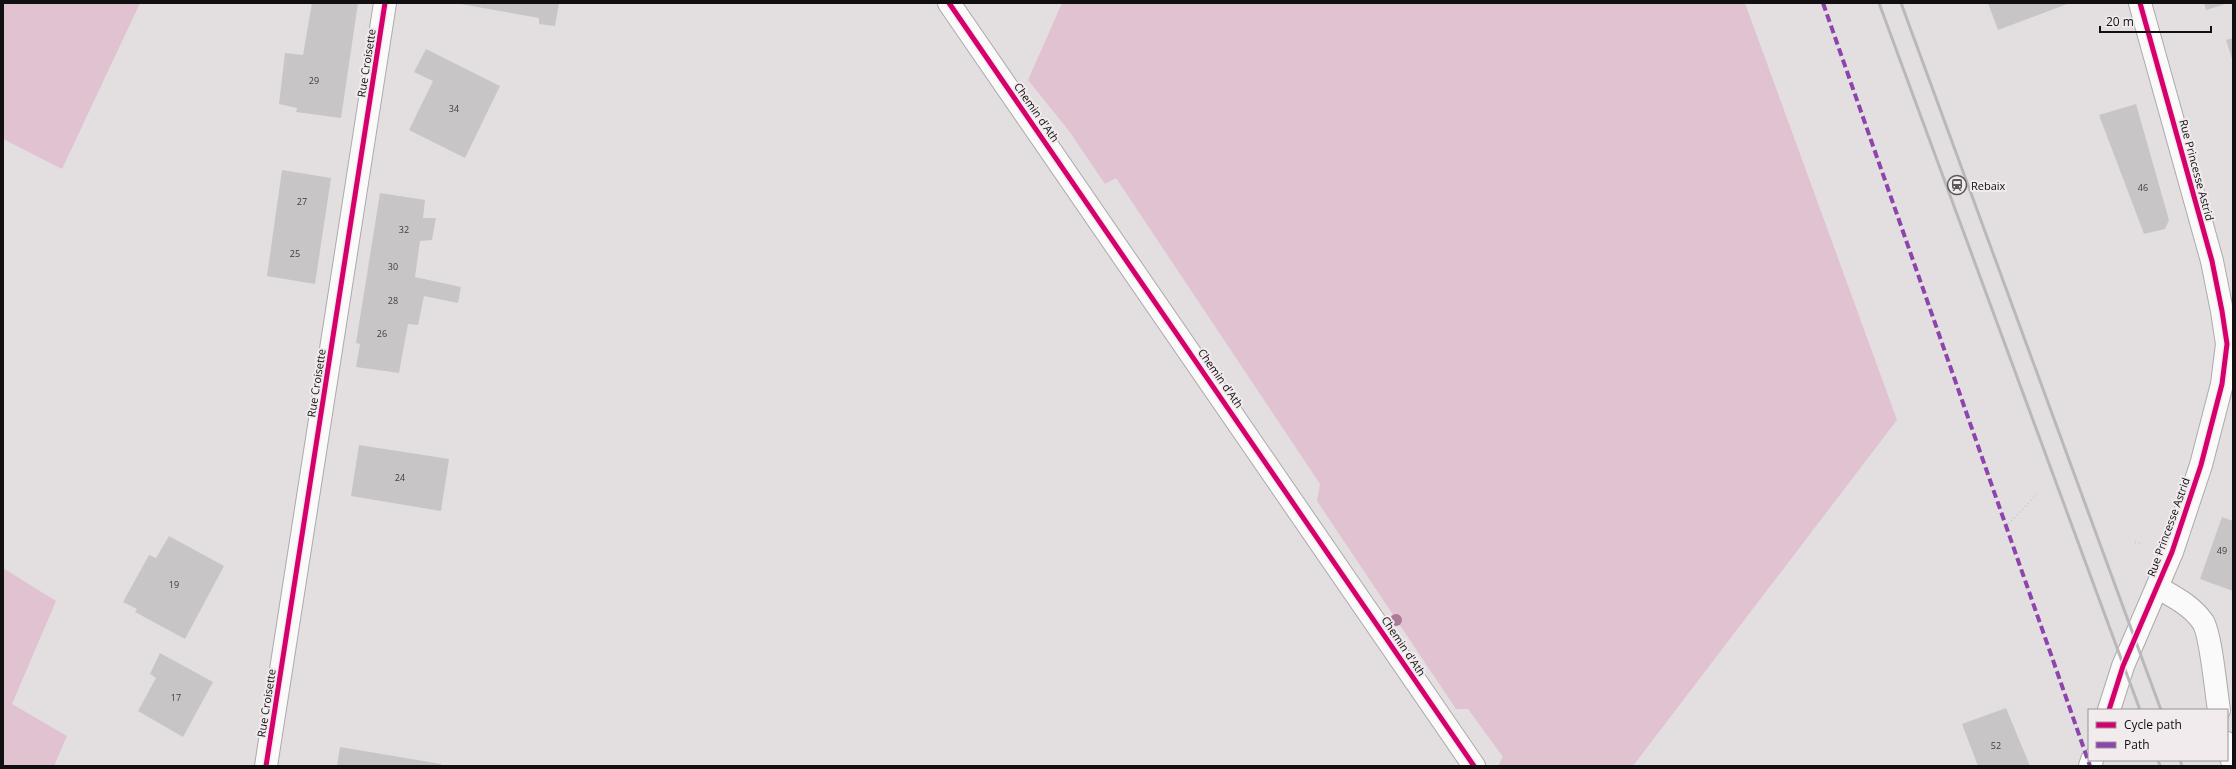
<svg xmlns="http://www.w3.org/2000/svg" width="2236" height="769" viewBox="0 0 2236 769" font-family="'Open Sans',sans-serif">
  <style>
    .green { fill: #e0c2d1 }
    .building { fill: #c8c5c7 }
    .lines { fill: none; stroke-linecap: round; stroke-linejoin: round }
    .minor-casing { stroke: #aca9ab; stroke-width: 24 }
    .path { stroke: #cccbcb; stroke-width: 2.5; stroke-dasharray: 1 3; stroke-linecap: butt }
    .minor { stroke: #fbfafa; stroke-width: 22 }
    .rail { stroke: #b9b9b9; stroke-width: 3 }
    .quiet { stroke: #8e44ad; stroke-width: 4; stroke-dasharray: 8 4; stroke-linecap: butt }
    .cycleway-casing { stroke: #f1ebee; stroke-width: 8 }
    .cycleway { stroke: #d6006c; stroke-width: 5 }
    .tree { fill: #ab7a97 }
    .labels { text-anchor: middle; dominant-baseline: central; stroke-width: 4; stroke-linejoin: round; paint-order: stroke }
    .number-label { font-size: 9px; fill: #403c3e }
    .street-label { font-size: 11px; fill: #120f10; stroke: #f1ebee }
    .poi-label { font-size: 11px; fill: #120f10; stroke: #f1ebee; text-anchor: start }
  </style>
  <rect width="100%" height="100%" fill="#e3dfe1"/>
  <path class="green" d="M3,3H140L62,169L3,139Z
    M1062,3H1745L1897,420L1633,766H1498L1503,757L1468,709H1456L1317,501L1320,484L1116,178L1105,184L1069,131L1028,80Z
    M3,568L56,601L12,704L67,736L54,766H3Z"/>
  <path class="building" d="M312,3H358L341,118L296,112L297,108L279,104L285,53L303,55Z
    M455,3H559L555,26L539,24V18Z
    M1988,3H2070L1998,30Z
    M2204,3H2229L2206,10Z
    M2233,38V62L2226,40Z
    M426,49L500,86L465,158L409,130L433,81L414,72Z
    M2136,104L2169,220L2165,229L2144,234L2099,115Z
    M282,170L331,178L315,284L267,276Z
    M380,193L425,200L423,218H436L432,240L420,241L415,277L461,287L458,303L424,296L418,325L408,324L399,373L356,367L360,344L356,343Z
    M359,445L449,459L441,511L351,496Z
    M2222,517L2233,521V591L2200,579Z
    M169,536L224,566L185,639L135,612L137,609L123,602L149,555L156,558Z
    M160,653L213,682L183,737L138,711L156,678L150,674Z
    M2006,708L2030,766H1978L1962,724Z
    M340,747L441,764V766H337Z"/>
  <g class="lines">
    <defs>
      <path id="minor" d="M949,3L1474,766
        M2157,587C2174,597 2191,605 2203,622C2211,635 2216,692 2219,710
        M2109,710L2123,666L2172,552L2201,465L2222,384L2227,344L2222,311L2212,261L2140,3
        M2227,743L2233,764
        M266,766L385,3
        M2090,766L2092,760"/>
    </defs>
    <use href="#minor" class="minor-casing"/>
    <path class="path" d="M2006,527L2037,494
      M2135,542L2142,544"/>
    <use href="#minor" class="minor"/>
    <path class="rail" d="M1879,3L2140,710
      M1901,3L2161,710
      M2158,760L2160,766
      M2180,760L2182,766"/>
    <path class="quiet" d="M1823,3L2090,766"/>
    <defs>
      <path id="cycleway" d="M949,3L1474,766
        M2109,710L2123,666L2172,552L2201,465L2222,384L2227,344L2222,311L2212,261L2140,3
        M266,766L385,3"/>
    </defs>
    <use href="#cycleway" class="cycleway-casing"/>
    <use href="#cycleway" class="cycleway"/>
  </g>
  <circle class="tree" cx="1396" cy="620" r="6"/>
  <defs>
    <symbol id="station-ring" viewBox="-11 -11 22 22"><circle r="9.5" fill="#f1ebee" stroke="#5b5859" stroke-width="1.5"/><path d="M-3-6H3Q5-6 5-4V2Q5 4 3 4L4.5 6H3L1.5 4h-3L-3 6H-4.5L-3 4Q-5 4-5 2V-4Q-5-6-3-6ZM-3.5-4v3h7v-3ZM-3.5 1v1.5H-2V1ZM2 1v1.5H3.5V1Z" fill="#5b5859"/></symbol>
  </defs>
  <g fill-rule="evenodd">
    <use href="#station-ring" x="1946" y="174" width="22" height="22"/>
  </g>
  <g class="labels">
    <g class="number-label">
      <text x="314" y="80">29</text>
      <text x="454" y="108">34</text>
      <text x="2143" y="187">46</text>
      <text x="302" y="201">27</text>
      <text x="404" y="229">32</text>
      <text x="295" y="253">25</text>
      <text x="393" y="266">30</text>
      <text x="393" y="300">28</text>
      <text x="382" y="333">26</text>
      <text x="400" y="477">24</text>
      <text x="2222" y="550">49</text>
      <text x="174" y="584">19</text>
      <text x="176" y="697">17</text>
      <text x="1996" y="745">52</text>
    </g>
    <g class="street-label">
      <text transform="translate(366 63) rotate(-81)">Rue Croisette</text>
      <text transform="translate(1037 112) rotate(55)">Chemin d'Ath</text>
      <text transform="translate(2197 170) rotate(75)">Rue Princesse Astrid</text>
      <text transform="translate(1221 378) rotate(55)">Chemin d'Ath</text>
      <text transform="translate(316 383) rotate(-81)">Rue Croisette</text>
      <text transform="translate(2168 527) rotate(-70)">Rue Princesse Astrid</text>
      <text transform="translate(1404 646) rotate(56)">Chemin d'Ath</text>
      <text transform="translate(266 703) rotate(-81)">Rue Croisette</text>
    </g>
    <g class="poi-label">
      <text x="1971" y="185">Rebaix</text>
    </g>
  </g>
  <rect width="2236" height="769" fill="none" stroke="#120f10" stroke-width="8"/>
  <rect x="2088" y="709" width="140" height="52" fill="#f1ebee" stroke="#989395"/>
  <rect x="2096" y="722" width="20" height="6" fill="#d6006c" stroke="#989395"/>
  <text x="2124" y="729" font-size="12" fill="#120f10">Cycle path</text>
  <rect x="2096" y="742" width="20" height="6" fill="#8e44ad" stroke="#989395"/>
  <text x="2124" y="749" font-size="12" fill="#120f10">Path</text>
  <path d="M2100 26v6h111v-6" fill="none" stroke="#120f10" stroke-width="2"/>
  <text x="2106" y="26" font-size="12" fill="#120f10" stroke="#f1ebee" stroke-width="3" paint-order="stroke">20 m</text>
</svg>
